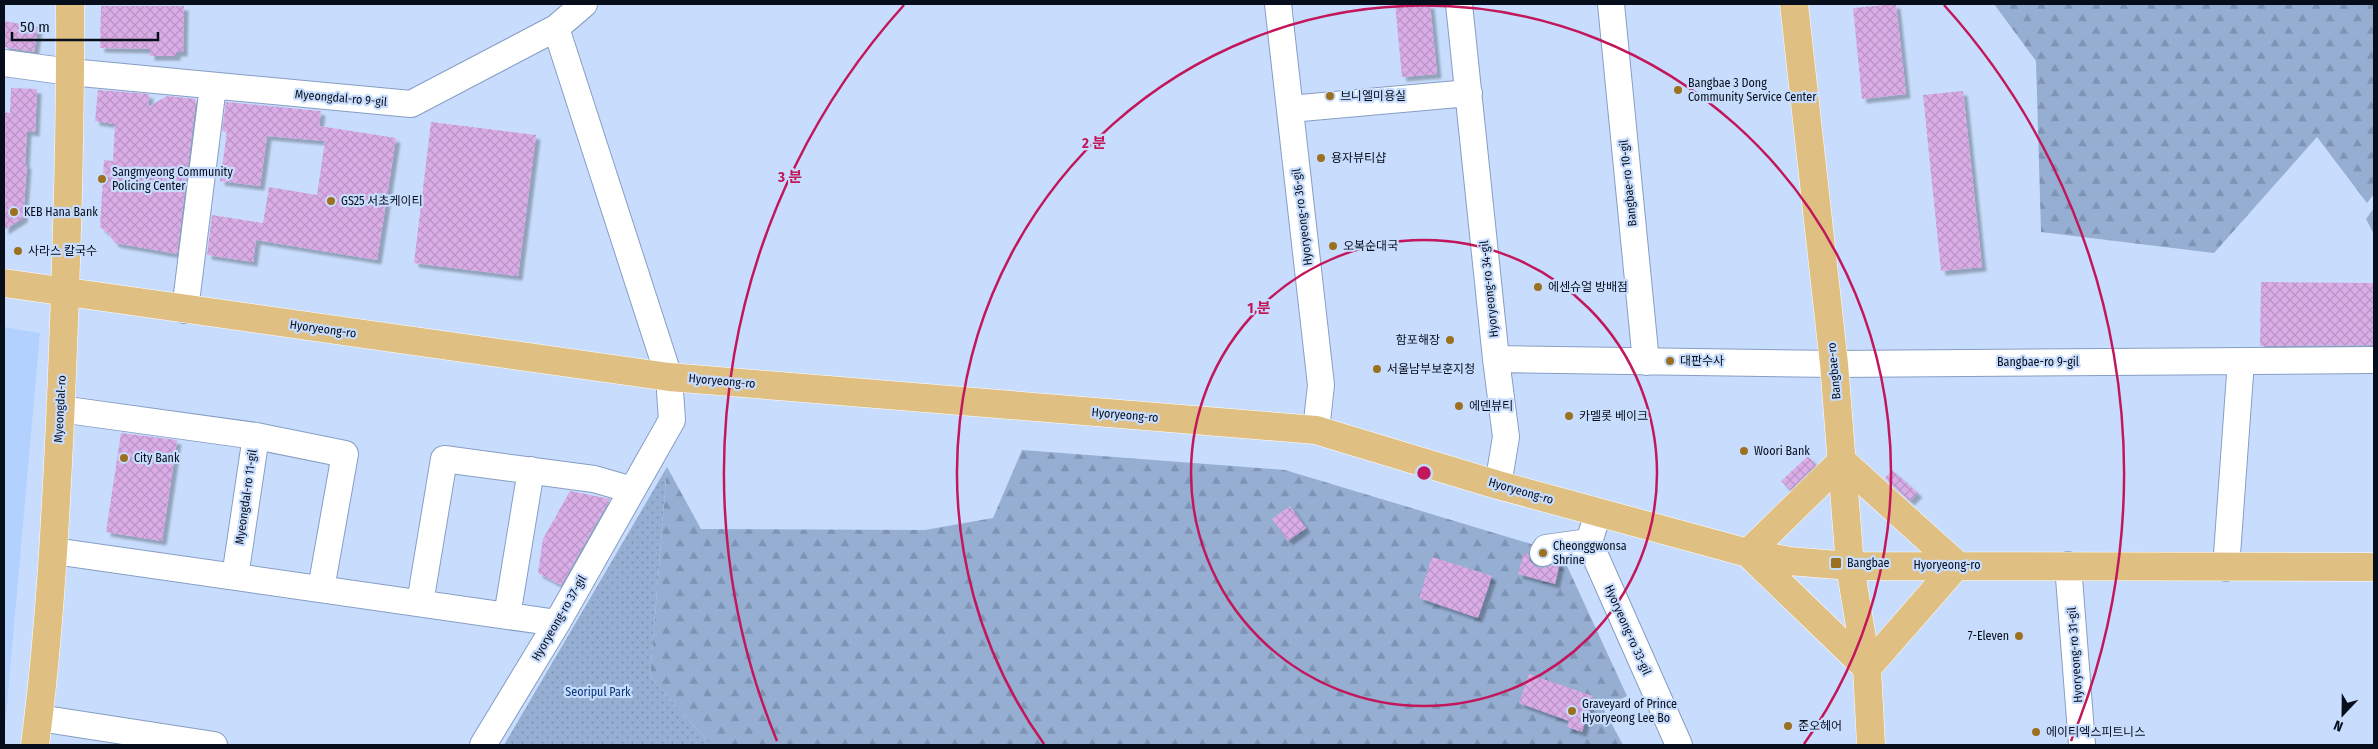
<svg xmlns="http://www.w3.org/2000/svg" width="2378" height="749" viewBox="0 0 2378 749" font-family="'Fira Sans Condensed','Noto Sans KR',sans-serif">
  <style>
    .built { fill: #b3d1ff }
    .grass { fill: url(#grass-tufts) }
    .forest { fill: url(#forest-firs) }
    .park { fill: url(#park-dots) }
    .building { fill: url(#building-cross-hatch); filter: url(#shadow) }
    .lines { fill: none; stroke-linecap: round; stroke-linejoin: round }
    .minor-casing { stroke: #869ec3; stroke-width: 28 }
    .major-casing { stroke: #fff; stroke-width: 29 }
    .minor { stroke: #fff; stroke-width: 26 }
    .major { stroke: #e0bf82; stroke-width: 28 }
    .ring { fill: none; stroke: #c2185b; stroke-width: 2.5 }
    .poi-dot { fill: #9b701e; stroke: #c8ddfd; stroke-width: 2 }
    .labels { text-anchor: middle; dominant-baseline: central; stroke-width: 4.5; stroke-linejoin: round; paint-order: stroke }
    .poi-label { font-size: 12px; fill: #060e1b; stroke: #c8ddfd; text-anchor: start }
    .street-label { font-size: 12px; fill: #060e1b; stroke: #c8ddfd }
    .park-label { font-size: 12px; fill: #08387b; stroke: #c8ddfd }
    .centre { fill: #c2185b; stroke: #c8ddfd; stroke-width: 2.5 }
    .ring-label { font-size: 15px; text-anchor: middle; font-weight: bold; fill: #c2185b; stroke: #c8ddfd; stroke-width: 4.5; stroke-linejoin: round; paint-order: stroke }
  </style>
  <defs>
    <pattern id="grass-tufts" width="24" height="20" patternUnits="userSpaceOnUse" patternTransform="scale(1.25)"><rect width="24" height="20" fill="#95aed2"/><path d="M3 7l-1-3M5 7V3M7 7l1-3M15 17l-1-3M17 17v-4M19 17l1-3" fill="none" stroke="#7f94b4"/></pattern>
    <pattern id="forest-firs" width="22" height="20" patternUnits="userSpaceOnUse" patternTransform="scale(1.25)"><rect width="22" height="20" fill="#95aed2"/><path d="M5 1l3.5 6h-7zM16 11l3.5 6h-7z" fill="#7f94b4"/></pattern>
    <pattern id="park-dots" width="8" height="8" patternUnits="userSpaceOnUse" patternTransform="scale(1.25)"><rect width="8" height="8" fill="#95aed2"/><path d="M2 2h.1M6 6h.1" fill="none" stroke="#7f94b4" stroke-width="1.8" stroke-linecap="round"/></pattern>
    <pattern id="building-cross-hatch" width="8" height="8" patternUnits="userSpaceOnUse" patternTransform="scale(1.25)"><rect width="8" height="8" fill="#daade7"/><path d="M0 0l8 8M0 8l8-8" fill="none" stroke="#ba94c6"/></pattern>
    <filter id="shadow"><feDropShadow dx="4.5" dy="4.5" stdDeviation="1" flood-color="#0004"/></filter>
  </defs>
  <rect width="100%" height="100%" fill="#c8ddfd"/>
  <path class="built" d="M4,327L40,333L4,739Z"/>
  <path class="grass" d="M2374,208V234L2366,219Z"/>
  <path class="forest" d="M1994,4H2374V194L2367,203L2317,137L2214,253L2041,232L2036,61Z
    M1022,450L1285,470L1561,553L1627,696L1603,708L1623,745H711L650,677L667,467L701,529L925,530L993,518Z"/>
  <path class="park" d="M667,467L650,677L711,745H504Z"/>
  <path class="building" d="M1395,4H1430L1437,74L1402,77Z
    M1896,4L1906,94L1862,99L1853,8Z
    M101,6H184L183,52H176V56H150V49L100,48Z
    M4,21L38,27L34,52L4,47Z
    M11,88L37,89L35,132L27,131L25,164H27L23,218L4,230V112L10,113Z
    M98,90L149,94L148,107L167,96L196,99L177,254L115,243L109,234L100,227L104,160L113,161L115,124L95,121Z
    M1963,91L1982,267L1941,271L1923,95Z
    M226,102L321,111L319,126L396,138L377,260L256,240L253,262L207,255L212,215L263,223L269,187L317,195L325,141L267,136L260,186L220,181L227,132L222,131Z
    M431,122L536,135L518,276L414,263Z
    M2261,282L2374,283V345L2260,346Z
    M121,433L177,440L162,541L106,532Z
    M1808,456L1816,465L1790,490L1781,481Z
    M1892,470L1918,493L1910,501L1885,478Z
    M570,491L610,499L561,585L538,573L543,539Z
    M1290,506L1306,528L1288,541L1272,519Z
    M1524,553L1528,554L1530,561L1535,566L1542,568L1550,566L1555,562L1560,563L1555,584L1518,574Z
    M1432,557L1492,576L1478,618L1419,598Z
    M1529,674L1593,696L1582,732L1567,727L1569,721L1519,703Z"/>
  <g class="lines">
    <defs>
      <path id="minor" d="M1278,4L1321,385L1316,430
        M1459,4L1496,359L1506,437L1498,485
        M1611,4L1646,362
        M4,63L70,72L411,104L556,28L584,4
        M1290,109L1469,93
        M185,310L213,86
        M1496,359L1834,364L2374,360
        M60,409L256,436
        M1598,513L1589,542L1679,745
        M54,551L557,623
        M1543,553L1546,548L1589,542
        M2068,565L2082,745
        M2226,568L2241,361
        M235,577L256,436L345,454L321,589
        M420,603L444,459L594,479L632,490
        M507,616L531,470
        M39,718L214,745
        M483,745L557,623L672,420L669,377L556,28"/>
      <path id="major" d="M1794,4L1834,364L1850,566L1867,668L1871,745
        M4,283L669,377L1316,430L1498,485L1748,553L1789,561L1850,566L2374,567
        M1842,461L1957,565L1867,668L1748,553Z
        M35,745C49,638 55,530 60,422C66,283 71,143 70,4"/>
    </defs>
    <use href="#minor" class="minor-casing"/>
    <use href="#major" class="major-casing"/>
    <use href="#minor" class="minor"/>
    <use href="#major" class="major"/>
  </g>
  <g class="ring">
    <circle cx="1424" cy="473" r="233"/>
    <path d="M1044 744A467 467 0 1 1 1804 744"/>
    <path d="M777 741A700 700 0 0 1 904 5M1944 5A700 700 0 0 1 2071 741"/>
  </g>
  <g class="poi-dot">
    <circle cx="1678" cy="90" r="5"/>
    <circle cx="1330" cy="96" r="5"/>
    <circle cx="1321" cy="158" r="5"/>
    <circle cx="102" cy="179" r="5"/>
    <circle cx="331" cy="201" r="5"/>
    <circle cx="14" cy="212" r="5"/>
    <circle cx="1333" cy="246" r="5"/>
    <circle cx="18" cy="251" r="5"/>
    <circle cx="1538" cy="287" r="5"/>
    <circle cx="1450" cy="340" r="5"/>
    <circle cx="1670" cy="361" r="5"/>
    <circle cx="1377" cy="369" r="5"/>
    <circle cx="1459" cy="406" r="5"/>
    <circle cx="1569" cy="416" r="5"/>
    <circle cx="1744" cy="451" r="5"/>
    <circle cx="124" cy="458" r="5"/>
    <circle cx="1543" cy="553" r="5"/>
    <rect x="1830" y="557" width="12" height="12" rx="2.5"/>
    <circle cx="2019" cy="636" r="5"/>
    <circle cx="1572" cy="711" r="5"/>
    <circle cx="1788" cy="726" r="5"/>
    <circle cx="2036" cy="732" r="5"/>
  </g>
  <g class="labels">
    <g class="poi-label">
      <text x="1688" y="83">Bangbae 3 Dong<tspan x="1688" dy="14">Community Service Center</tspan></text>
      <text x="1340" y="96">브니엘미용실</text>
      <text x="1331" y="158">용자뷰티샵</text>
      <text x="112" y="172">Sangmyeong Community<tspan x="112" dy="14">Policing Center</tspan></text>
      <text x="341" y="201">GS25 서초케이티</text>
      <text x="24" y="212">KEB Hana Bank</text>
      <text x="1343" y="246">오복순대국</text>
      <text x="28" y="251">사라스 칼국수</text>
      <text x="1548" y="287">에센슈얼 방배점</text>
      <text x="1440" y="340" text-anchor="end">함포해장</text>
      <text x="1680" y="361">대판수사</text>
      <text x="1387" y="369">서울남부보훈지청</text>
      <text x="1469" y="406">에덴뷰티</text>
      <text x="1579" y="416">카멜롯 베이크</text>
      <text x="1754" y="451">Woori Bank</text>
      <text x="134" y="458">City Bank</text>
      <text x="1553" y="546">Cheonggwonsa<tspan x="1553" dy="14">Shrine</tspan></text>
      <text x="1847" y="563">Bangbae</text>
      <text x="2009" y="636" text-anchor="end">7-Eleven</text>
      <text x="1582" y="704">Graveyard of Prince<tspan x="1582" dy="14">Hyoryeong Lee Bo</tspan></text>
      <text x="1798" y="726">준오헤어</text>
      <text x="2046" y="732">에이티엑스피트니스</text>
    </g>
    <g class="street-label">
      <text transform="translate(341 98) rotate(5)">Myeongdal-ro 9-gil</text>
      <text transform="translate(1628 183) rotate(-96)">Bangbae-ro 10-gil</text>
      <text transform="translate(1302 217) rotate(-97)">Hyoryeong-ro 36-gil</text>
      <text transform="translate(1489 289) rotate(-96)">Hyoryeong-ro 34-gil</text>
      <text transform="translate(323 329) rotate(8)">Hyoryeong-ro</text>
      <text x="2038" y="362">Bangbae-ro 9-gil</text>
      <text transform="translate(1834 371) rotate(-95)">Bangbae-ro</text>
      <text transform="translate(722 381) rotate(5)">Hyoryeong-ro</text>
      <text transform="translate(60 409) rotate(-87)">Myeongdal-ro</text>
      <text transform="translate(1125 415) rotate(5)">Hyoryeong-ro</text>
      <text transform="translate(1521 491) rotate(16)">Hyoryeong-ro</text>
      <text transform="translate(246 497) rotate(-82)">Myeongdal-ro 11-gil</text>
      <text x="1947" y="565">Hyoryeong-ro</text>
      <text transform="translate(559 618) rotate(-60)">Hyoryeong-ro 37-gil</text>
      <text transform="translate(1628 630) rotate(66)">Hyoryeong-ro 33-gil</text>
      <text transform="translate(2075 655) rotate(-94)">Hyoryeong-ro 31-gil</text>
    </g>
    <g class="park-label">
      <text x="598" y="692">Seoripul Park</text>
    </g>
  </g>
  <circle cx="1424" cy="473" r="8" class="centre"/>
  <g class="ring-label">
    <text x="1094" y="148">2 분</text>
    <text x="790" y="182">3 분</text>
    <text x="1259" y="313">1 분</text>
  </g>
  <rect width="2378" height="749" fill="none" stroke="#060e1b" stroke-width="10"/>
  <g transform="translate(2343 714) rotate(202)" stroke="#c8ddfd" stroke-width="4" paint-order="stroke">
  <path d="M0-4L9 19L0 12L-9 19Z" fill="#060e1b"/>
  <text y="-8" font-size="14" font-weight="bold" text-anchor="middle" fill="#060e1b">N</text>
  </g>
  <path d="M12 32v8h146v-8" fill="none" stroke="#060e1b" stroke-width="2.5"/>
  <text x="20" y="32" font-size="15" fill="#060e1b" stroke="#c8ddfd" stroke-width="4" paint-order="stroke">50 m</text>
</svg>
